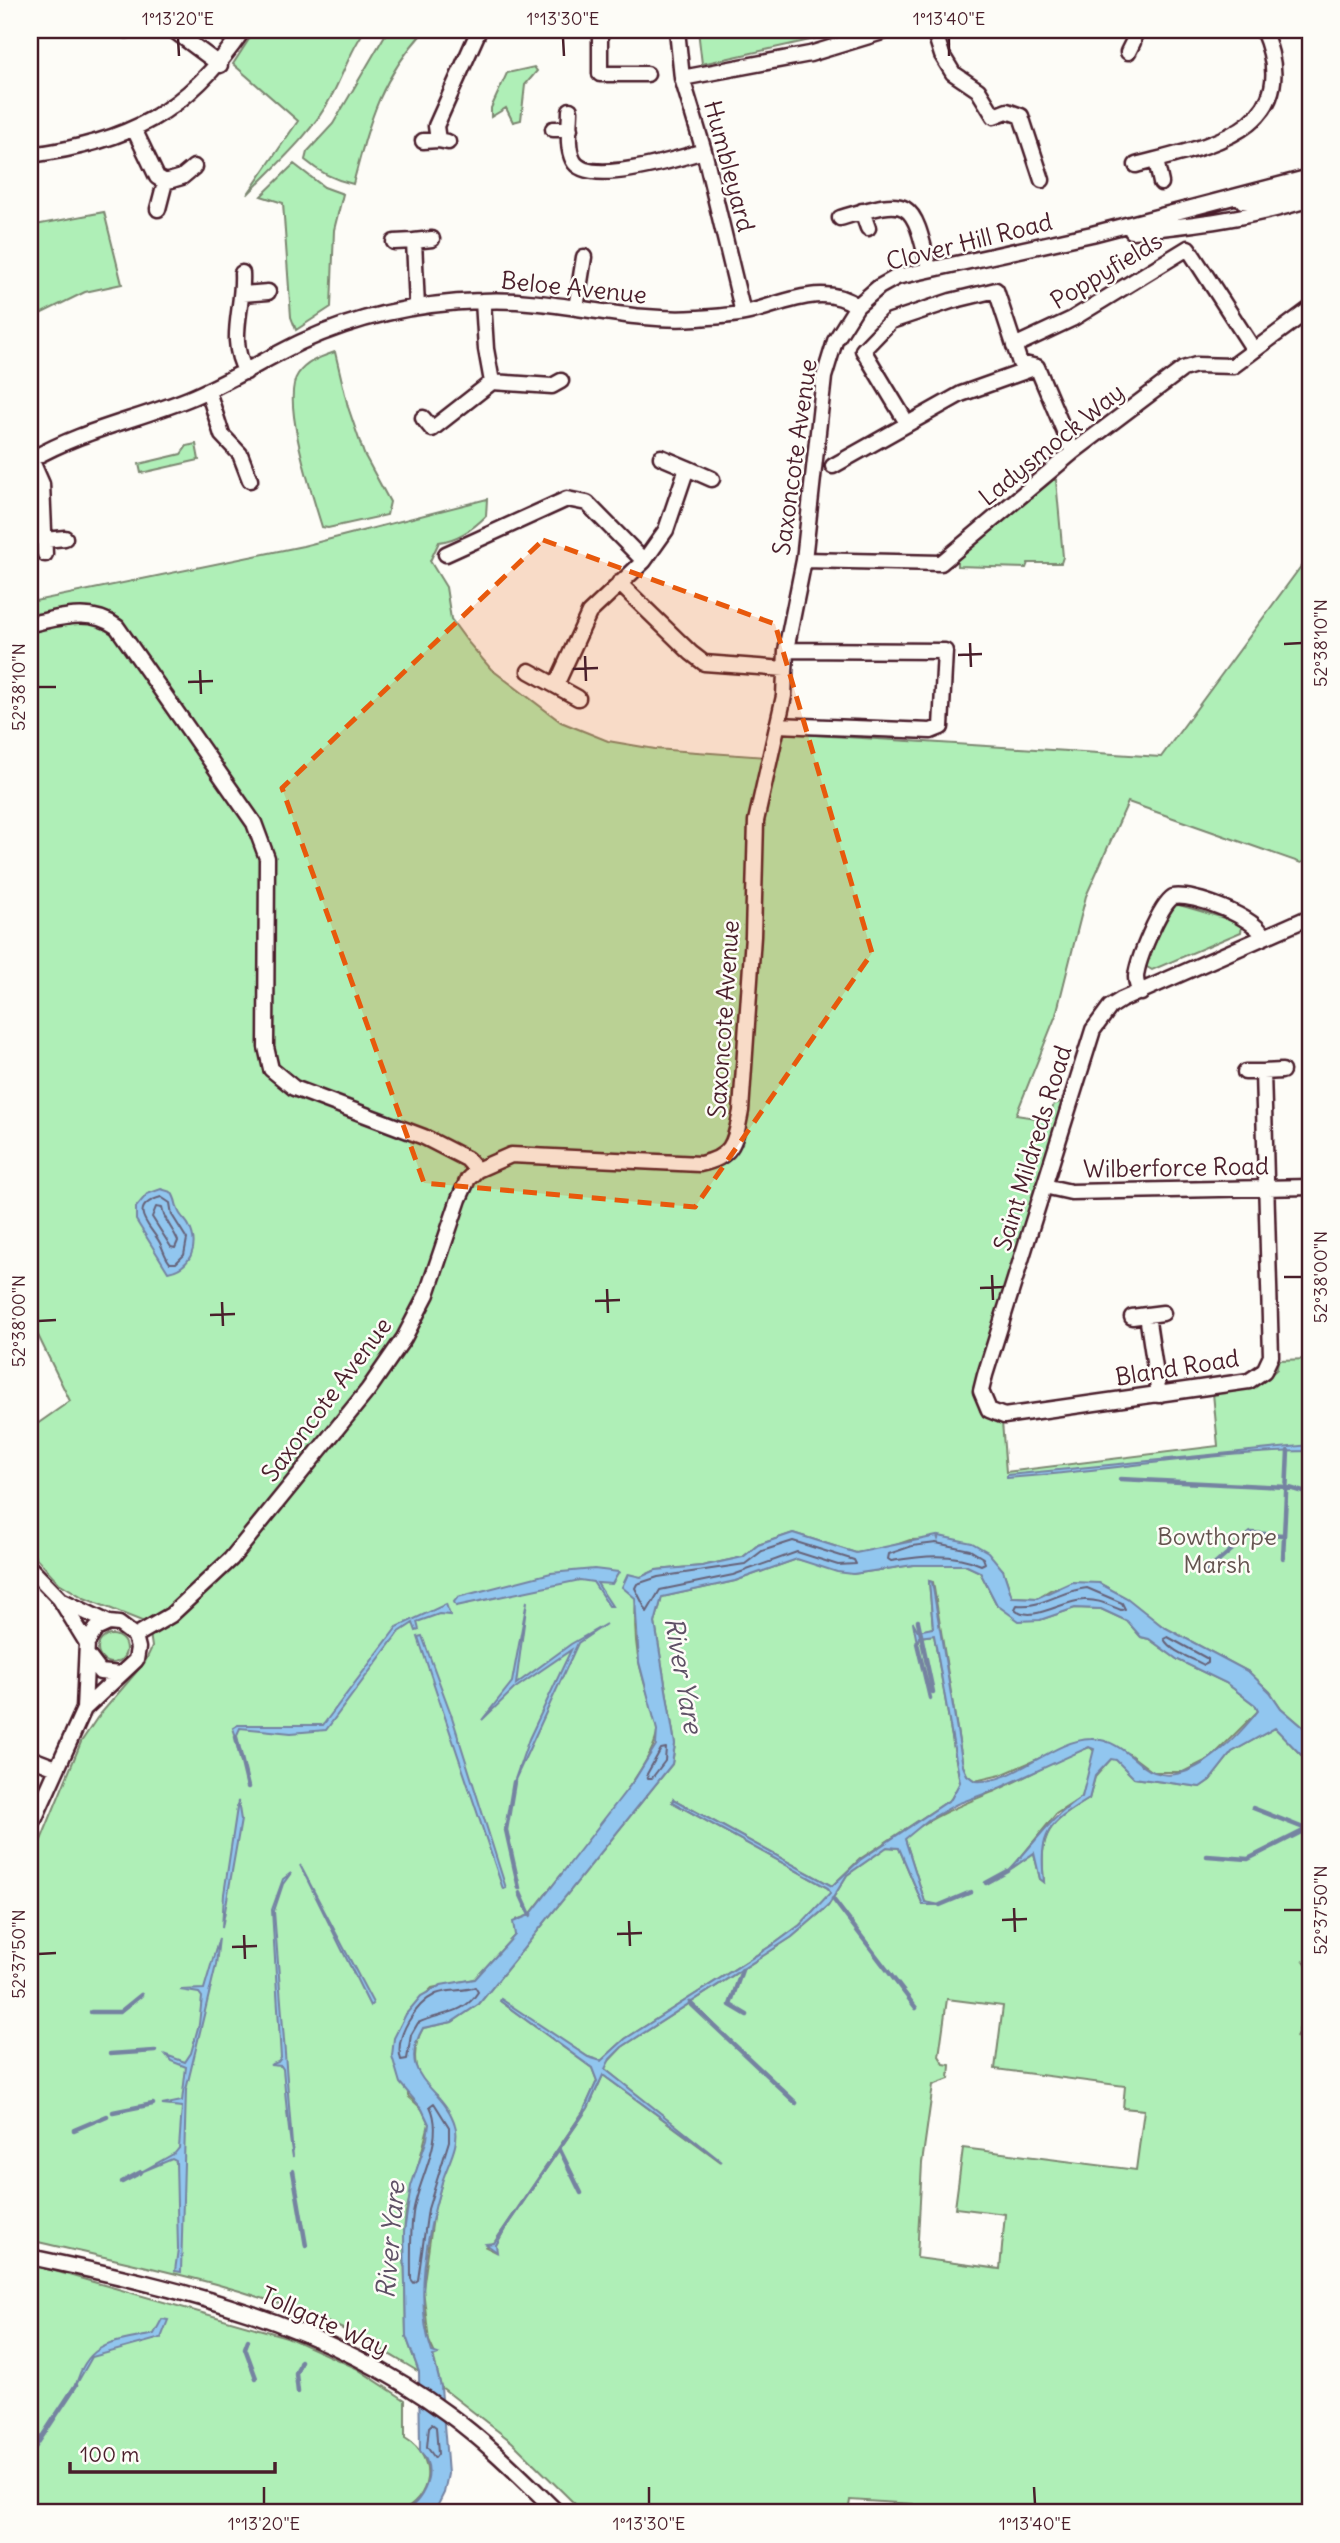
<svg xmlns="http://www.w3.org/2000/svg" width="1340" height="2543" viewBox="0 0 1340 2543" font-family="Delius,sans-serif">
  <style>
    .green { fill: #afefb7; stroke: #7c8771; stroke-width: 2; fill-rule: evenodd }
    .water { fill: #91c6ef; stroke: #7583a1; stroke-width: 2 }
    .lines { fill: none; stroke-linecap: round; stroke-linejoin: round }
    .shore { stroke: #666279; stroke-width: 2 }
    .stream { stroke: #7583a1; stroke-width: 4.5 }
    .street-casing { stroke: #4a1f2b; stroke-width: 19 }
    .street { stroke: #fdfcf7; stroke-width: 14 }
    .marked { fill: #e8590c; fill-opacity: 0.2; stroke: #e8590c; stroke-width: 5; stroke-dasharray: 14 9; stroke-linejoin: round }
    .ticks { fill: none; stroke: #4a1f2b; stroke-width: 2.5 }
    .labels { text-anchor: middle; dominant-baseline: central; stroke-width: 5; stroke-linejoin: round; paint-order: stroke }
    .street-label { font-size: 24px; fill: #4a1f2b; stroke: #fdfcf7 }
    .park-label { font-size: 24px; fill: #63534e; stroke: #fdfcf7 }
    .water-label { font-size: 26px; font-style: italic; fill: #5f5166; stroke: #fdfcf7 }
    .neatline { fill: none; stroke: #4a1f2b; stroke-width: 2.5 }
    .ticks-label { font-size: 18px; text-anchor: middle; fill: #4a1f2b }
  </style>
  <rect width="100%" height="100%" fill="#fdfcf7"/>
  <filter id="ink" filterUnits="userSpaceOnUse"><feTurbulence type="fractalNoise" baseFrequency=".0143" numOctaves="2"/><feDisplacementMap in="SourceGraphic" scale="14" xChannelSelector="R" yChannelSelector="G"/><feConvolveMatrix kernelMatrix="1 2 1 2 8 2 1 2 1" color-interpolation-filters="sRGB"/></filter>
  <g filter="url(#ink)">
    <path class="green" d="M255,30H365C350,51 343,75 331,97C312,134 275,166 247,195L298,121L233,64Z
      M388,30H425C379,81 370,120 353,184C334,180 320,173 305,160L307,152L333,124Z
      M698,30H855L702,64Z
      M534,67L537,71L525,85L521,120L513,122L506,108L491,117V108L507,73Z
      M294,164L324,187L343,194L334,230L331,307L296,330L291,317L283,203L261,196Z
      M104,212L122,284L85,292L30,319V226Z
      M335,352L348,407L364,454L390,502L387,515L328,528L322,527C313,497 280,399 298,374C307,361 321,357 335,352Z
      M196,444L199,460L141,473L139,464L181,454L187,446Z
      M1053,480H1056L1063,557L1061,563H1028L1026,568L957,566V560Z
      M487,499L486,516C473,529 458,540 439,542L430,561L446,587L451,619L467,641L491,669L561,722L608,741L655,749L766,757L768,732L1161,757L1310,554V858L1301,863L1128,802L1086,896L1056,1015L1016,1115L1048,1120L1054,1104L1060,1102L1063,1107L976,1384L980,1411L1002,1422L1006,1472L1218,1446L1213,1393C1237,1390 1259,1388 1277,1369L1278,1360L1310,1359V1733L1281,1708L1270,1692L1249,1672L1162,1626L1126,1598L1099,1583L1052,1589L1037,1598L1012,1597L1003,1570L939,1539L910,1540L884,1549L856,1553L793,1533L758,1545L743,1557L702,1566L656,1570L641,1577C632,1606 634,1648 643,1678C647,1695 656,1712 657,1730C659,1764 554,1880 530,1915L516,1920L515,1935L475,1979L432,1988L406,2014L408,2096L422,2109L429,2124L406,2212L404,2232L406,2336L419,2372C392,2356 364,2338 334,2325C238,2283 131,2264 30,2240V1867L81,1742L97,1718L145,1662L152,1647L150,1633L142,1621L84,1598L59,1583L30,1551V1429L70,1401L30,1319V602L303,546Z
      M1176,904L1238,922L1242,926L1241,932L1152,970L1147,967V961L1171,908Z
      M797,1559L853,1574L913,1565H965L980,1572L997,1605L1040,1620L1075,1608L1101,1609L1127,1621L1141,1637L1149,1639L1178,1660L1226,1683L1255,1705L1258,1711L1211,1758L1183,1772H1153L1129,1754L1077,1742L1001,1775L975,1781L967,1775L963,1766L933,1582L929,1581L933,1628L918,1632L914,1626L918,1641L919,1637L934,1635L960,1783L951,1799L860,1859L832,1886L673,1799L672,1802L828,1888L831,1893L800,1925L777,1942L625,2039L601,2061L588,2057L500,2001L592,2068L597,2081L583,2112L494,2243L486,2247L496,2252V2245L506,2227L588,2108L603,2075L721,2162L605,2069V2065L622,2047L792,1937L828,1906L847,1875L887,1847L899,1848L923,1905H936L925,1902L905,1839L907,1835C935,1815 963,1804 995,1791C1027,1777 1056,1759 1090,1747L1095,1752L1082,1797L1056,1814L1012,1868L1034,1853L1040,1879L1044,1882C1039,1832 1048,1824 1089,1799L1095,1777L1111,1759H1116L1134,1778L1200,1787L1210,1780L1232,1752L1275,1728L1310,1764V1964L1305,1962C1321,1984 1304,2015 1296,2038L1310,2012V2513H913V2504L850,2500L848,2513H584L512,2442L441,2387L433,2355L435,2354L429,2341L423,2289L434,2210L442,2182L437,2095C412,2081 410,2051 423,2028L452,2022L479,2004L672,1764L675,1744L655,1623L662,1597L735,1581ZM947,1999L1003,2006L995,2069L1125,2086L1123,2108L1144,2110L1136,2170L963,2148L955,2208L1005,2214L1000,2269L917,2258L922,2163L933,2085L949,2079L950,2065L944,2064L939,2056Z
      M98 1649a14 14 0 1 1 28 0a14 14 0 1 1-28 0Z
      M30,2264L287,2337L356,2368L405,2400V2438C439,2458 432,2500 398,2513H30Z"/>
    <path class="water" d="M161,1189L171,1192C177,1199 175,1205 179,1212C181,1217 187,1221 189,1226C200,1247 190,1268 168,1272L136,1220V1207L147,1194Z
      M1310,1445V1451C1209,1452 1108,1471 1007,1478V1475Z
      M793,1533L856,1553L937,1536L938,1539L939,1536L972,1543L988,1552L1003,1570L1012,1597L1037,1598L1072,1582L1099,1583L1127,1598L1162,1626L1249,1672L1270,1692L1281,1708L1310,1733V1764L1275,1728L1232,1752L1210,1780L1200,1787L1134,1778L1116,1760L1111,1759L1095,1776L1089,1799C1047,1825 1039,1832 1044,1882L1040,1879L1034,1853L1008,1871C1035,1844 1048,1819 1082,1797L1094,1749L1089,1747L995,1790L957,1804L928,1820L905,1839L925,1902L940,1905H923L899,1848L887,1847L847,1875L828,1906L792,1937L622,2047L610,2059L605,2069L722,2162L603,2075L588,2108L506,2227L496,2245L497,2252L486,2244L494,2243L583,2112L597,2081L592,2068L500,2001L501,1999L588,2057L601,2061L625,2039L777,1942L800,1925L830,1893L828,1888L672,1802L673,1799L832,1886L860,1860L951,1799L960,1782L934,1635L919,1637L917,1643L913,1622L918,1631L933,1628L929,1581L932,1582L963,1766L967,1775L975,1781C1016,1784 1051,1740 1091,1739C1112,1738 1128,1754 1143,1766C1183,1796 1235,1740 1258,1711L1255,1705L1226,1683L1178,1660L1149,1639L1141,1637L1127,1621L1101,1609L1075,1608L1040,1620L1019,1621L997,1605L980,1572L965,1565H913L853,1574L837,1572L797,1559L735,1581L662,1597L655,1623L675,1744L672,1764L479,2004L452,2022L423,2028C394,2078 444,2086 455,2125C461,2143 447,2165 442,2182C427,2232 414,2301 432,2352L438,2354L433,2356L441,2387L448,2474L444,2493L434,2513H402C423,2503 439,2471 420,2451L419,2372L406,2336L404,2232L411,2186L427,2139L429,2124L422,2109L400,2083L392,2056L394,2038L406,2014L421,1996L441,1985L475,1979L515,1935L513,1922L530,1915L635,1779L656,1745L657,1730L639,1662L635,1598L622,1587L628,1574L641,1577L656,1570L702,1566L743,1557L758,1545Z
      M594,1569L619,1572L612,1584L597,1583L612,1606H609L593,1582L580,1580L456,1606L454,1602L458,1597L551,1573Z
      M527,1601L516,1684L571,1644L606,1624L578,1643L514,1782L529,1739L571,1650L514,1689L482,1720L512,1682Z
      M446,1604L450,1615L439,1614L417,1622L419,1630L416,1631L413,1623L398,1633L326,1730L291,1733L240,1728L236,1737L233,1728L238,1725H323L397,1627Z
      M422,1636L451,1714L506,1888L503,1889L418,1637Z
      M238,1801L241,1820L222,1928L224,1894Z
      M300,1865L373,2003L370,2006Z
      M291,1873L283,1884L274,1911L293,2157C288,2131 286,2099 283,2069L281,2066L270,2065L278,2062L281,2058L272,1910L283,1879Z
      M219,1938L216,1965L186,2090L181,2272L175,2271L178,2249L176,2161L172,2159L141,2172L175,2153L179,2148L182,2107L162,2105L182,2101L186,2067L171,2061L166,2055L185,2062L191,2053L199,2024L202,1997L199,1993L180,1990L204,1989Z
      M162,2319L168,2320L161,2338L92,2357L76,2385C88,2340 115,2343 154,2334Z"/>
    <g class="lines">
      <path class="shore" d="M161,1197L170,1203L172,1215L187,1239L184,1255L176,1263H170C165,1257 164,1251 160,1243C151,1226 125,1207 161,1197Z
        M156,1207L162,1208C164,1221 173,1228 178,1241L175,1248L171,1247L152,1217Z
        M793,1541L854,1560L856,1564L838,1565L797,1552L733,1575L660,1590L647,1612L635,1588L637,1584L658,1577L745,1564L762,1551Z
        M936,1543L970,1550L983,1558L985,1563L981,1565C953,1552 921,1556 891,1561L888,1559L889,1554L912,1546Z
        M1087,1588L1122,1603L1125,1609L1121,1610C1108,1605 1098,1599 1084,1600C1063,1600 1032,1624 1015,1609L1017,1605C1043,1608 1061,1590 1087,1588Z
        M1168,1637L1208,1659V1663L1204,1665C1191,1658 1170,1651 1164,1639Z
        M666,1748L665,1761L652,1778H648L647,1774L661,1749Z
        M475,1987L478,1992C463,2016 440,2012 418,2023L411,2035L407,2059L401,2060C394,2037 415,2004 436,1994C448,1989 463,1992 475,1987Z
        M434,2103L449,2127V2141L428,2209L418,2280L414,2283L411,2279C411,2257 410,2235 413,2213C418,2179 446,2139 430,2106Z
        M432,2424L436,2427L438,2454L435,2458L427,2447L429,2427Z"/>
      <path class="stream" d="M1120,1479L1286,1487L1310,1494
        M1283,1558L1288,1451
        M1206,1572L1251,1533L1284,1535
        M918,1621L933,1692
        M917,1643L930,1698
        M236,1737L248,1787
        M514,1782L506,1830L519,1888
        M1253,1808L1306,1829
        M1207,1856L1248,1859L1307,1829
        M986,1883L1008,1871
        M520,1893L530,1915
        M833,1899L916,2008
        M940,1905L971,1892
        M742,1970L730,2005L747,2015
        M690,2003L796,2103
        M91,2012H120L141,1995
        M110,2054L155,2051
        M113,2112L153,2104
        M74,2130L107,2116
        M560,2150L581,2193
        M293,2171L306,2246
        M122,2182L141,2172
        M248,2340L245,2348L256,2378
        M298,2392L296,2374L301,2361
        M30,2455L76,2385"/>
      <defs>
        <path id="street" d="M126,30H127
          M173,30L220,65
          M600,30V74H647
          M677,30L682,78L704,151L743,313
          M934,30L942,55L953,73L978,90L994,116L1007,111L1021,116L1042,180
          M1128,52L1133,42L1134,30
          M682,78L810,54L889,30
          M570,110C570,125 566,146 573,160C586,188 680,158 704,151
          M134,129L157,177L165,182L158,209
          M553,129H570
          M423,141L438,140
          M448,142L438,140L436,126L479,30
          M30,155C127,143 188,112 243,30
          M1156,160L1161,183
          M1136,165C1207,146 1306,131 1263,30
          M165,182L182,177L194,167
          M1243,201L1269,200L1310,188
          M862,211L868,228
          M840,218C909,198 912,195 929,269
          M1132,231C1193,225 1252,218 1310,199
          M394,242L414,241
          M242,273C244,309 227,339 246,372
          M243,294L268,292
          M483,301L486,349L492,382L552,386L561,381
          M417,307L414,241L432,239
          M576,308L584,257
          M1014,346L1072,319L1188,248L1254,350
          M208,391L222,435L240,454L250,480
          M423,418L432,429L492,382
          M907,423L863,350L891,321L951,301L996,290L1020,363L1037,367L1073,452
          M661,457L687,468
          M31,459L42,484L45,554
          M30,460C82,430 133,421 188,399C227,383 263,360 301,342C358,316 419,303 481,301C554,297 624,323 697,318C713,317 730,316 745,313C781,305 823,281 857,306
          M833,466L961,394L1037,367
          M45,540L65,538
          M446,554L567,499L587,503L644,561
          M804,560L941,563L1073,452L1183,369L1196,365L1233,366L1310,309
          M619,583L691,653L704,663L785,669
          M30,624C60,618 90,607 117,627L254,823L267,858L266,1047L271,1069L294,1088L424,1137L467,1159L477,1170
          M529,671L578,698
          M556,685L589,613L644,561L666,530L687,468L712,479
          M777,725L931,731L941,727L945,651L786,650
          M1141,993C1138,988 1136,983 1136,977C1137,961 1160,905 1173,897C1194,893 1255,917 1264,937
          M1282,1071L1263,1072L1271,1356L1264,1371L1249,1381L1004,1416L989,1410L981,1391L985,1375L1093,1030L1110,1007L1121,1000L1310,917
          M1245,1072H1263
          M1044,1186L1071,1192L1310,1187
          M1132,1317L1147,1315
          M1159,1395L1147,1315L1163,1313
          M30,1568L60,1599L87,1643
          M61,1600L109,1623
          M135,1636L171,1615L231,1559L368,1390L404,1338L427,1294L459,1199L468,1179L477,1170L511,1155L700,1164C734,1157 735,1141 741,1111L753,936L756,821L784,696L786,650L804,560L824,377L835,341L857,306L879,287L897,277L1092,234L1310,177
          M88,1656L100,1672L120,1674
          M30,1758L56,1768
          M30,1829L84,1709L87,1643L96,1629L109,1623L119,1624L135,1636L138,1648L136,1660L84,1709
          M30,2257C178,2288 325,2322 448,2414C488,2443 523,2479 558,2513"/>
      </defs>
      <use href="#street" class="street-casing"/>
      <use href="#street" class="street"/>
    </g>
  </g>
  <path class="marked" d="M543,540L775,624L872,953L695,1207L424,1183L282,788Z"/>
  <path class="ticks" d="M178,38L179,56M563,38L564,56M949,38V56M970,643L971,667M1284,644L1302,643M958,655L982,654M585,656L586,681M573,669L598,668M200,670L201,694M188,682L213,681M38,687H56M992,1275L993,1300M1284,1277H1302M980,1288L1004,1287M607,1289L608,1313M595,1301L620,1300M222,1302L223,1326M210,1315L235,1314M38,1321L56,1320M1014,1908L1015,1932M1284,1910H1302M1002,1920L1027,1919M629,1921L630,1946M617,1934L642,1933M244,1935L245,1959M232,1947L257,1946M38,1954L56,1953M264,2487V2504M649,2487V2504M1034,2487L1035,2504"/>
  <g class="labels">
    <g class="street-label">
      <text transform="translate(730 166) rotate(75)">Humbleyard</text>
      <text transform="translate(969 241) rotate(-14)">Clover Hill Road</text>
      <text transform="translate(1106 270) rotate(-31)">Poppyfields</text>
      <text transform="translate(574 287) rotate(6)">Beloe Avenue</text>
      <text transform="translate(1051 444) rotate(-39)">Ladysmock Way</text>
      <text transform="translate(794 457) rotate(-82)">Saxoncote Avenue</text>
      <text transform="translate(723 1019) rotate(-86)">Saxoncote Avenue</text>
      <text transform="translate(1032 1148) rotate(-73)">Saint Mildreds Road</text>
      <text transform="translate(1176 1167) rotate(-1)">Wilberforce Road</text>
      <text transform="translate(1177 1367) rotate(-9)">Bland Road</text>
      <text transform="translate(326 1399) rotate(-53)">Saxoncote Avenue</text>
      <text transform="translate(325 2321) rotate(24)">Tollgate Way</text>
    </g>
    <g class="park-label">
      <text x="1217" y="1536">Bowthorpe<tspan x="1217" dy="28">Marsh</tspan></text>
    </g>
    <g class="water-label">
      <text transform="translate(684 1675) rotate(80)">River Yare</text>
      <text transform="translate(390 2240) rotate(-85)">River Yare</text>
    </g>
  </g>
  <rect width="1340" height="2543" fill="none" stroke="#fdfcf7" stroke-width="77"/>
  <path d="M70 2462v10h205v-10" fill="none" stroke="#4a1f2b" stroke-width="3.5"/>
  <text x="80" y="2462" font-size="21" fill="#4a1f2b" stroke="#fdfcf7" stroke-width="5" paint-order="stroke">100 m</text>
  <rect x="38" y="38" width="1264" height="2466" class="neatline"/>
  <g class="ticks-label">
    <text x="178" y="25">1°13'20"E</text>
    <text x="563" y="25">1°13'30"E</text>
    <text x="949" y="25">1°13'40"E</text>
    <text transform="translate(1321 643) rotate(-90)" y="6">52°38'10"N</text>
    <text transform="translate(19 687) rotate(-90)" y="6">52°38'10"N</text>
    <text transform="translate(1321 1277) rotate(-90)" y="6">52°38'00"N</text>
    <text transform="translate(19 1321) rotate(-90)" y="6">52°38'00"N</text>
    <text transform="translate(1321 1910) rotate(-90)" y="6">52°37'50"N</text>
    <text transform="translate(19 1954) rotate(-90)" y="6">52°37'50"N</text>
    <text x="264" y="2530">1°13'20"E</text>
    <text x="649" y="2530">1°13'30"E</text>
    <text x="1035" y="2530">1°13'40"E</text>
  </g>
</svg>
